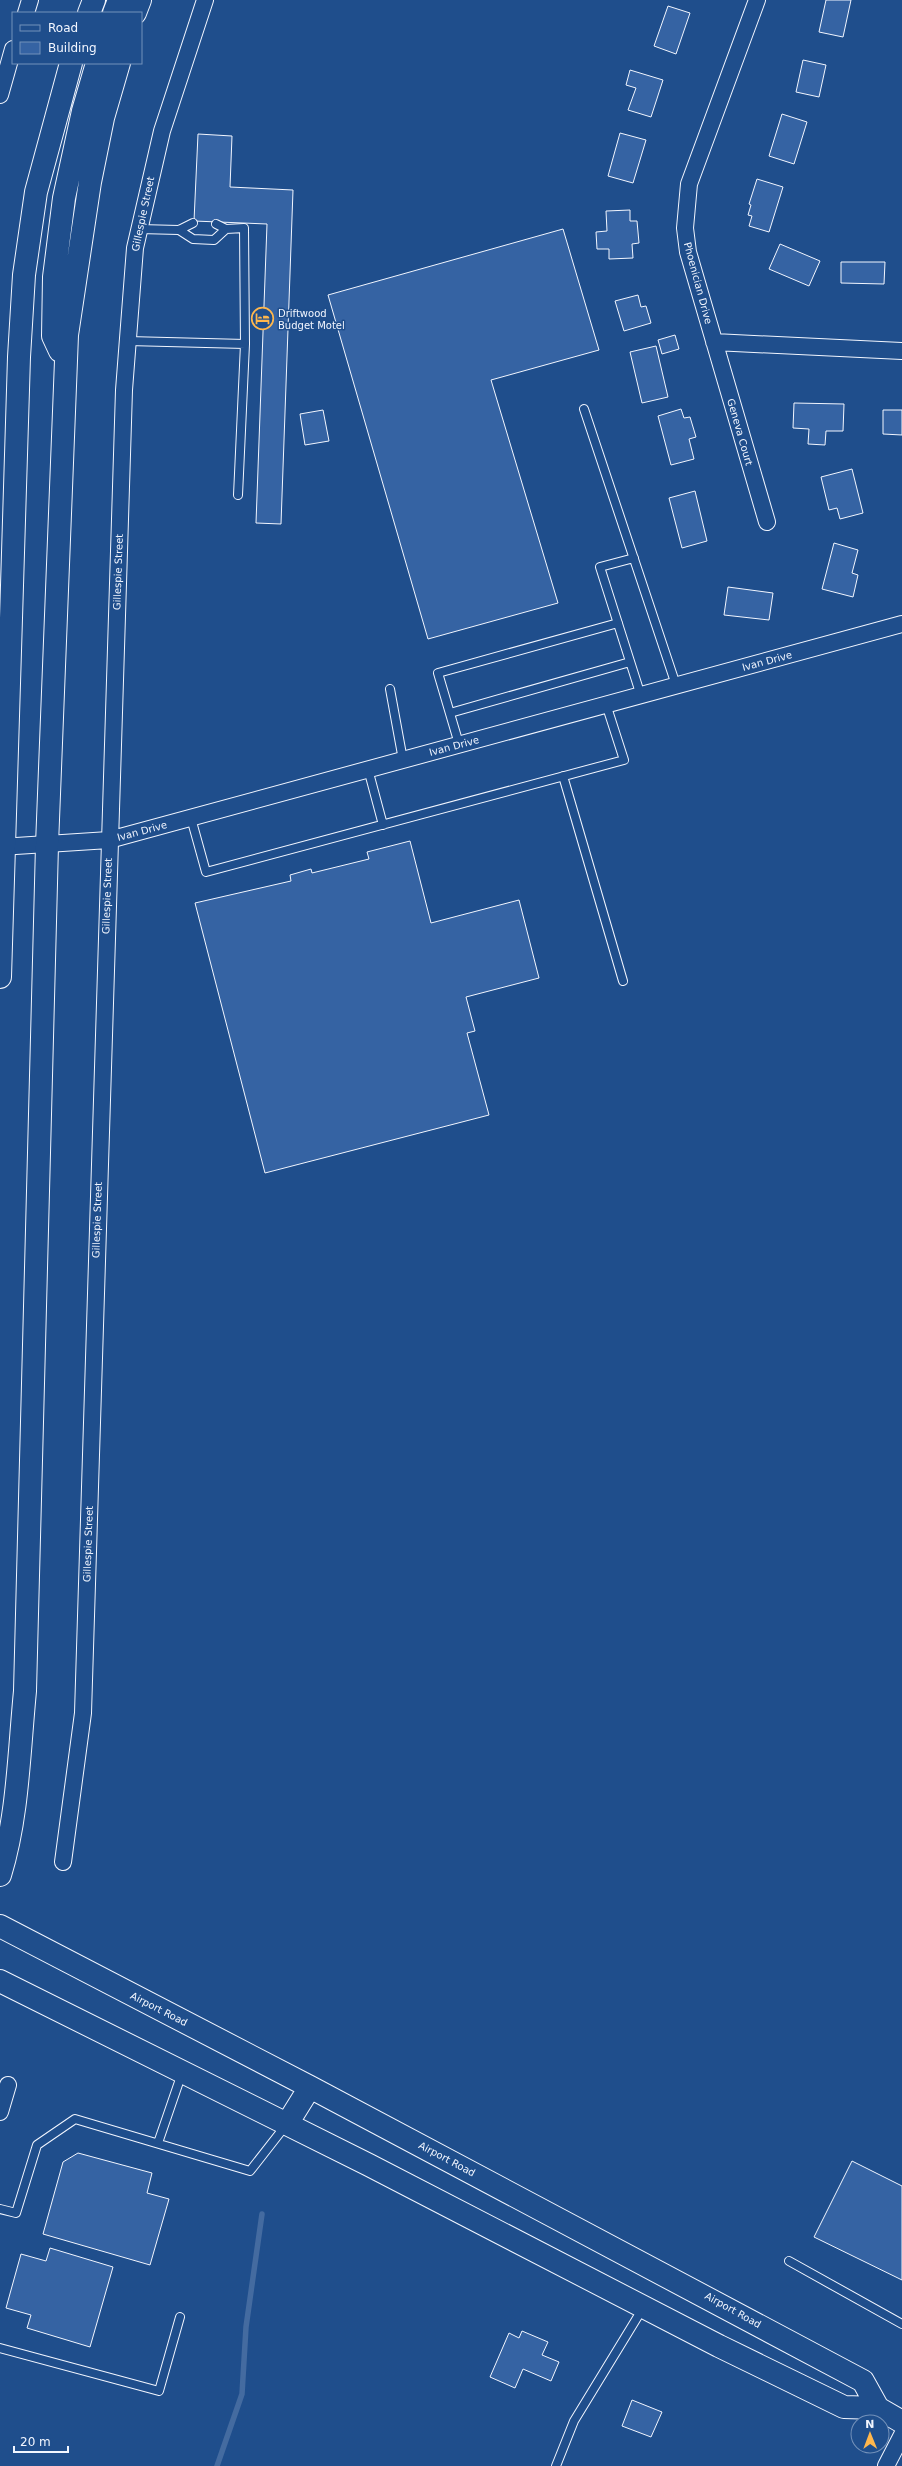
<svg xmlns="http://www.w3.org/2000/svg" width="902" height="2466" viewBox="0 0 902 2466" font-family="'DejaVu Sans',sans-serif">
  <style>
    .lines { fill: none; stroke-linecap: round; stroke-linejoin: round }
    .stream { stroke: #446ba0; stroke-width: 5.5 }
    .building { fill: #3563a3; stroke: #f2f6ff }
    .service-casing { stroke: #f2f6ff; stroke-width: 10 }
    .minor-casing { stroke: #f2f6ff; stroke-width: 18 }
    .secondary-casing { stroke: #f2f6ff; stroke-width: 24 }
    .trunk-casing { stroke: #f2f6ff; stroke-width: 24 }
    .service { stroke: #1f4e8c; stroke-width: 8 }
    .minor { stroke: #1f4e8c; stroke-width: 16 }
    .secondary { stroke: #1f4e8c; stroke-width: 22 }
    .trunk { stroke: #1f4e8c; stroke-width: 22 }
    .labels { text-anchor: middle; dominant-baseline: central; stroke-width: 3; stroke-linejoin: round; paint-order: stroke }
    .street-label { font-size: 10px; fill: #f2f6ff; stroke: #1f4e8c }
    .poi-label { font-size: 10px; fill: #f2f6ff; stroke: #1f4e8c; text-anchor: start }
  </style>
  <rect width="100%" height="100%" fill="#1f4e8c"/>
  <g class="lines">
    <path class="stream" d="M217,2466L242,2394L246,2327L262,2214"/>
  </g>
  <path class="building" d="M826,0H851L843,37L819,32Z
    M668,6L690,13L676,54L654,46Z
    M803,60L826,65L819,97L796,92Z
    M630,70L663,80L651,117L628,110L636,88L626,85Z
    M782,114L807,122L794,164L769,156Z
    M620,133L646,140L633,183L608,176Z
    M198,134L232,136L230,187L293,190L281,524L256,523L267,224L194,221Z
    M757,179L783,187L769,232L749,226L752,216L748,215L751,205L749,204Z
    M630,210V221H637L639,243L632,244L633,258L609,259V249H597L596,232L607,231L606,211Z
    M563,229L599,350L491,380L558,603L428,639L328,295Z
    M780,244L820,261L809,286L769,269Z
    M841,262H885L884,284L841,283Z
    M638,295L641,307L646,306L651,323L624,331L615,301Z
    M675,335L679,349L662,354L658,340Z
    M656,346L668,397L642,403L630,352Z
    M794,403L844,404L843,431H826L825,445L808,444L809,429L793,428Z
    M681,409L684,418L690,417L696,437L689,439L694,459L671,465L658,416Z
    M323,410L329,441L305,445L300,414Z
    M883,410H902V435L883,434Z
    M852,469L863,513L840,519L837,508L829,510L821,477Z
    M695,491L707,541L682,548L669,498Z
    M834,543L858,550L852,573L858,575L853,597L822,589Z
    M728,587L773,593L769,620L724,615Z
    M410,841L431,923L519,900L539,978L466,997L475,1031L467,1033L489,1115L265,1173L195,903L291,881L290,875L311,869L312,873L369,859L367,852Z
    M78,2153L152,2173L147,2193L169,2199L150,2265L43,2234L63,2162Z
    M852,2161L902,2186V2280L814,2237Z
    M50,2248L113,2267L90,2347L27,2328L31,2315L6,2308L21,2254L46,2261Z
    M522,2331L548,2342L542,2355L559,2362L551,2381L523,2369L515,2388L490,2377L509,2333L519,2338Z
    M632,2400L662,2412L651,2437L622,2426Z"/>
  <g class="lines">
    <defs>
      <path id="service" d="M216,224L226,229L244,228L245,344
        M139,229L179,230L193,223
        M179,230L193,239L214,240L226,229
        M128,341L245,344L238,495
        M584,409L676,685
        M634,558L600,567L641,696
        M390,689L403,760
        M450,713L630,662
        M459,744L438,673L618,623
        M368,769L383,825
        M563,776L623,981
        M191,818L206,872L624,760L606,704
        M158,2143L182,2073
        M0,2209L16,2213L37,2145L75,2119L250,2171L286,2125
        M789,2261L902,2324
        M0,2348L159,2391L180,2317
        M556,2466L574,2421L643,2308"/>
      <path id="minor" d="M757,0L689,184L685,228L688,252L767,522
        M26,13L30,0
        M0,95L13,49
        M714,342L902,351
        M0,847L109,840L902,624
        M63,1862L83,1713L124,390L135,248L162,131L205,0
        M0,2112L8,2085
        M886,2466L902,2435"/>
      <path id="secondary" d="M0,1926L310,2087L863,2381L878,2408
        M0,1981L369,2165L719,2346L844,2407L878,2408L902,2422
        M287,2124L310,2087"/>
      <path id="trunk" d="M89,13L94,0
        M114,13L119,0
        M135,13L140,0
        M60,351L53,336L54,277L64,198L83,111L97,63
        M0,977L19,357L24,275L36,192L71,63
        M0,1875C18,1817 19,1752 25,1691L47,845L67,335L90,182L103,118L119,63"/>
    </defs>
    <use href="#service" class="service-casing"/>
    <use href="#minor" class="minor-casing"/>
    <use href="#secondary" class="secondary-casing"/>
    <use href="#trunk" class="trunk-casing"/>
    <use href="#service" class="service"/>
    <use href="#minor" class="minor"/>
    <use href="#secondary" class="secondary"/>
    <use href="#trunk" class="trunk"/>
  </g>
  <defs>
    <symbol id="hotel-ring" viewBox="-11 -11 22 22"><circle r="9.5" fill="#1f4e8c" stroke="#ffb74d" stroke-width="1.5"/><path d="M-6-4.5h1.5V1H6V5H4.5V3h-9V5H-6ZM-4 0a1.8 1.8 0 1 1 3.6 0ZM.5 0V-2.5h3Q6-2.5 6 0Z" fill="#ffb74d"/></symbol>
  </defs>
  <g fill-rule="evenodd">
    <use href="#hotel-ring" x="250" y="306" width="25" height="25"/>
  </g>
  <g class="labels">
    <g class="street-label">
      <text transform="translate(143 214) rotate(-78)">Gillespie Street</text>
      <text transform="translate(698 283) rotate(75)">Phoenician Drive</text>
      <text transform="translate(740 432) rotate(74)">Geneva Court</text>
      <text transform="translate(118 572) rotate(-88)">Gillespie Street</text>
      <text transform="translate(767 661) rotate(-15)">Ivan Drive</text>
      <text transform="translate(454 746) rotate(-15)">Ivan Drive</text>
      <text transform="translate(142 831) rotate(-15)">Ivan Drive</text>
      <text transform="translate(107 896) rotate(-88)">Gillespie Street</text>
      <text transform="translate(97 1220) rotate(-88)">Gillespie Street</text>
      <text transform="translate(88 1544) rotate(-88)">Gillespie Street</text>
      <text transform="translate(159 2009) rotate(27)">Airport Road</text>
      <text transform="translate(447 2159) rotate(28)">Airport Road</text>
      <text transform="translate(733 2310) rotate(29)">Airport Road</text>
    </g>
    <g class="poi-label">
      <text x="278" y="313">Driftwood<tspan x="278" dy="12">Budget Motel</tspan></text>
    </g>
  </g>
  <rect x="12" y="12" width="130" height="52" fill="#1f4e8c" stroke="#7391ba"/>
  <rect x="20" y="25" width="20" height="6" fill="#1f4e8c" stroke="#7391ba"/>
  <text x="48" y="32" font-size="12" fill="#f2f6ff">Road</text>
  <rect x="20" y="42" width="20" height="12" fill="#3563a3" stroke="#7391ba"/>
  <text x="48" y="52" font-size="12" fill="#f2f6ff">Building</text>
  <g transform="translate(870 2434) rotate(359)"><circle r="19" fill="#1f4e8c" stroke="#7391ba"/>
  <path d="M0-3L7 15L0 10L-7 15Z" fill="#ffb74d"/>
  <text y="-6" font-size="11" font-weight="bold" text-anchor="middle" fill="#f2f6ff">N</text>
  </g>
  <path d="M14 2446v6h54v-6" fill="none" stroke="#f2f6ff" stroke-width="2"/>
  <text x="20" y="2446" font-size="12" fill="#f2f6ff" stroke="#1f4e8c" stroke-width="3" paint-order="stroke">20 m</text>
</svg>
